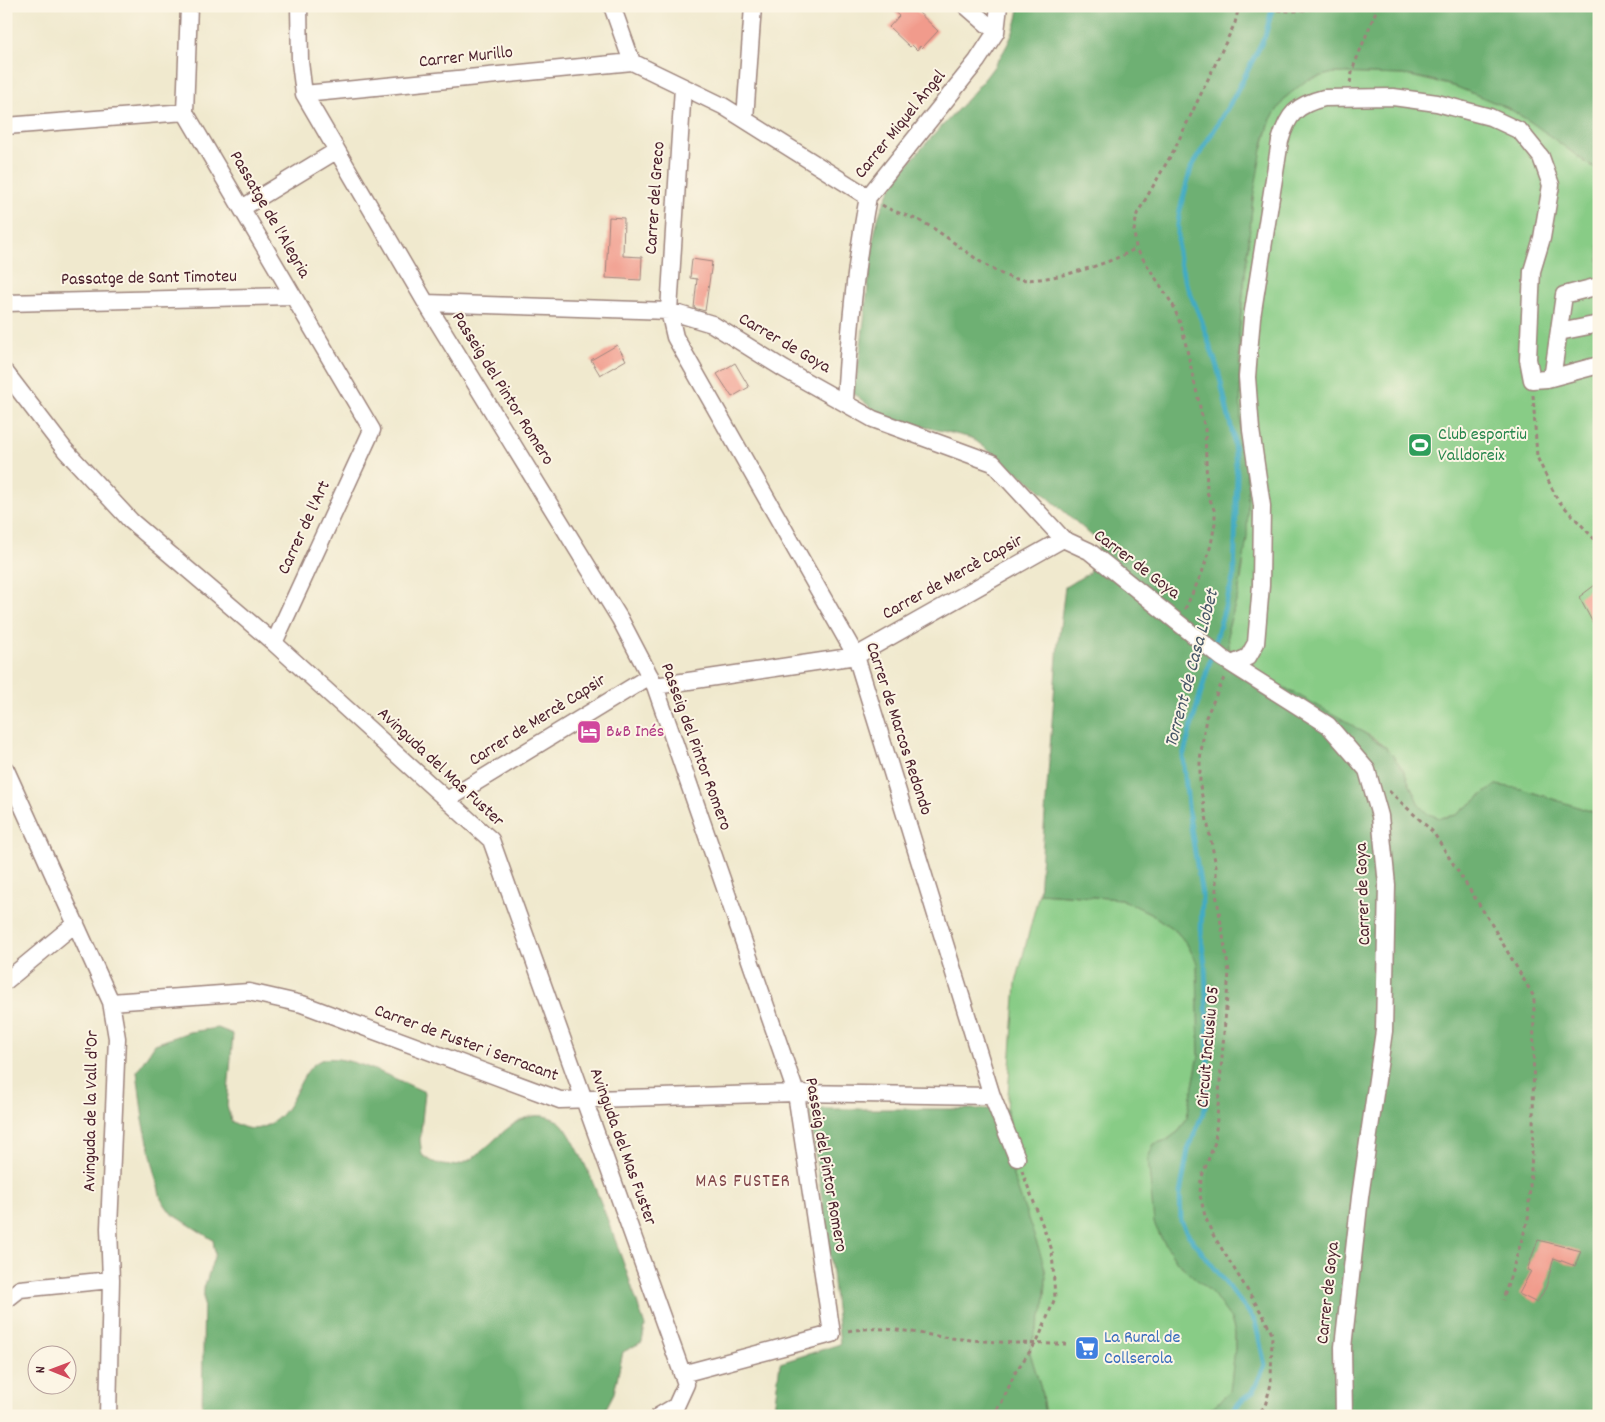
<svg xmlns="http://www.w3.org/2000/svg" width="1605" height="1422" viewBox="0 0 1605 1422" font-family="Dekko,sans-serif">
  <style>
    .green { fill: #88cc86; stroke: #697658 }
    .forest { fill: #6eb073; stroke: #5c684f }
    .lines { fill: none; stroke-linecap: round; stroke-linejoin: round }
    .stream { stroke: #43abc3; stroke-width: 5 }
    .building { fill: #f19b8c }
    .minor-casing { stroke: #9d847c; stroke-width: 19 }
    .path { stroke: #9d847c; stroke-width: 3; stroke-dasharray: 4 4; stroke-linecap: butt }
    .minor { stroke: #fff; stroke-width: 16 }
    .labels { text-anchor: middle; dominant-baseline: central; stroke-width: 4; stroke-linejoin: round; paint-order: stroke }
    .street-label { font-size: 18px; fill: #4a1f2b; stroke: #fcf5e5 }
    .leisure-label { font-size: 18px; fill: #27864d; stroke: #fcf5e5; text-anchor: start }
    .hotel-label { font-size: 18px; fill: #b23c85; stroke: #fcf5e5; text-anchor: start }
    .shop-label { font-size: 18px; fill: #366cbe; stroke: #fcf5e5; text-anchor: start }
    .water-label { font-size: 19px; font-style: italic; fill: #475768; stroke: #fcf5e5 }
    .neighbourhood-label { font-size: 19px; letter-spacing: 1px; fill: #844a4d; stroke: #fcf5e5 }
  </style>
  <rect width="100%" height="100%" fill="#fcf5e5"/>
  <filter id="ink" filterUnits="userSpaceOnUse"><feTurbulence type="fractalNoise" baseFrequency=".02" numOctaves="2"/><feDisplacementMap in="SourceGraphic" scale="10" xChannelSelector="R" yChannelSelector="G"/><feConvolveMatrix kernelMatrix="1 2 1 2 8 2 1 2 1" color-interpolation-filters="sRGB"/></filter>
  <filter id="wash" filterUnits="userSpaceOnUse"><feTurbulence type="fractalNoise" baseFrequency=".0096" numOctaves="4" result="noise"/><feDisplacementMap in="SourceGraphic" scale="20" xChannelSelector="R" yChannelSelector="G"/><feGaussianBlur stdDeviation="1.12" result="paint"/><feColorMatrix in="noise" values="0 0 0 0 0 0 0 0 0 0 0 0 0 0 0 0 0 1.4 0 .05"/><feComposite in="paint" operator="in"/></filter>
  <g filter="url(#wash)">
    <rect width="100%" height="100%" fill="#f0e9ce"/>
    <path class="green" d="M1333,73L1406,75L1457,87L1508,108L1531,122L1599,172V814L1522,789L1496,785L1456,815L1440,818L1428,814L1419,805L1403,769L1377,740L1263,676L1229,649L1228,628L1238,595L1243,568L1248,486L1241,430L1239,333L1256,170L1271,119L1286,97L1306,80Z
      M1039,893L1121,899L1150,913L1176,931L1187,944L1197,963L1199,1055L1187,1117L1179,1131L1167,1140L1154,1144L1160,1236L1177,1262L1213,1293L1231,1319L1235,1333V1348L1230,1393L1202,1416H1045L1041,1389L1030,1353L1031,1344L1044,1308L1046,1285L1045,1269L1013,1176L1007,1109L1016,983Z"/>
    <path class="forest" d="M1019,6H1599V172L1531,122L1508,108L1457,87L1431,80L1406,75L1333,73L1307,80L1286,97L1271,119L1263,144L1253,198L1239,333L1241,430L1248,486L1247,538L1238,595L1228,628L1229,649L1263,676L1344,720L1387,748L1403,769L1419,805L1428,814L1440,818L1456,815L1496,785L1522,789L1599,814V1416H1266L1248,1408L1243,1416H1202L1230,1392L1235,1348V1333L1231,1319L1213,1294L1177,1262L1160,1236L1154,1223L1148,1158L1154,1144L1167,1140L1179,1131L1187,1117L1199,1055L1197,963L1187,944L1176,931L1150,913L1121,899L1039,893L1058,643L1065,587L1089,573L1100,543L1033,484L972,438L883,417L853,393C861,355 864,317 869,279C872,251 873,224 886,198C916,136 1014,76 1019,6Z
      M218,1028L233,1034L227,1105L231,1121C243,1128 253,1132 266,1126C298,1111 296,1071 321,1060C343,1051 403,1083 425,1092L420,1140L422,1155C481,1199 501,1091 558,1121C581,1133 634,1293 645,1326L642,1342L623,1352L614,1393L602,1416H202L204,1288L215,1254L213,1240L171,1213L161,1199L143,1120L137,1071L155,1044L189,1032Z
      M809,1109H1007L1013,1176L1043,1261L1046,1276L1044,1308L1031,1344L1030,1353L1041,1389L1045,1416H773L780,1363L840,1344L829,1247Z"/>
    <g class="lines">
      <path class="stream" d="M1228,1416L1241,1401L1253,1392L1265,1365L1255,1321L1187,1233L1181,1221L1180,1194L1188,1150L1205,1108L1208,1057L1205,964L1201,938L1202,895L1189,816L1183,756L1234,575L1237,475L1233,435L1218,370L1201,319L1185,281L1178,254V224L1180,210L1191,168L1234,97L1265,36L1273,6"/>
    </g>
    <g id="blocks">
      <path class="building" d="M888,6H912L938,31L922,48L920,46L917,50L912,45L910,47L889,27L899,16Z
        M609,217L624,218L623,256L642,257L641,280L606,278Z
        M692,259L712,262L705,311L694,308L697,279L690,278Z
        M617,345L626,360L600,375L591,360Z
        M735,363L749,387L732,397L717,374Z
        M1599,582V634L1579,597Z
        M1538,1240L1581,1251L1575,1266L1554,1258L1546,1287L1537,1303L1519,1294L1531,1271L1527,1270Z"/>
    </g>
  </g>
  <g filter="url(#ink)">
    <use href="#blocks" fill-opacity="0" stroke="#9d847c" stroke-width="1"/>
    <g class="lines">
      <defs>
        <path id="minor" d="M189,6L185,112L372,430L274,643
          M299,6L300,62L304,94L426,303L620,619L655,686L796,1093L832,1334L682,1374
          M612,6L632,62
          M966,6L996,32
          M632,62L723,106L868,197
          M683,87L669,311L675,337L856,656L992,1096L1017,1158
          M304,94L632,62
          M745,119L753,6
          M6,126L185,112
          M242,208L336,151
          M6,303L293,296
          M426,303L669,311L712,324L784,369L873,419L993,463L1063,539L1089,551L1222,658L1328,725L1367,770L1380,816L1387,885L1384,1031L1360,1197L1343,1347L1344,1416
          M1559,332L1599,324
          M6,373L65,450L131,521L274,643L491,840L686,1384L676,1406L659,1416
          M1547,379L1553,372L1564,295L1599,286
          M845,401C849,333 855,264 868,197L977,61L996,32L999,6
          M1232,664L1248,657L1256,643L1261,585L1262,506L1251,430L1247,377L1252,317L1280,141C1288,114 1296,105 1324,98L1393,97L1437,103L1490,117L1520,131L1541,157L1551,185L1542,238L1532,271L1528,359L1532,380L1547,379L1599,365
          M655,686L856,656L1063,539
          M6,770L111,1002L117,1038L109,1228L111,1280L108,1416
          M447,800L650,676
          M6,981L76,923
          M111,1002L249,992L302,1004L560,1100L796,1093L992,1096
          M6,1300L20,1289L111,1280"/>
      </defs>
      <use href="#minor" class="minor-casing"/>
      <path class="path" d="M1262,6C1282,14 1305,11 1325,6
        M1350,83L1353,68L1378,6
        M882,205C895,213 911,216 924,223C951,237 983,269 1012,278C1039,286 1112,264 1136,248
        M1533,395L1537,457L1557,499L1599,544
        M1185,609L1202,573L1211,545L1215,523V512L1207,492L1205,429L1182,328L1173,305L1136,248L1134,231L1137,214L1174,150L1235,23L1239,6
        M1224,678L1206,717L1200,760V786L1216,866V893L1229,972L1215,1142L1201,1179L1200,1195L1205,1216L1212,1233L1264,1317L1272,1334L1271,1384L1265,1406L1256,1416
        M1389,791L1433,832L1489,920L1534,997L1533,1135L1528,1220L1503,1300
        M848,1331C883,1325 909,1332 943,1337C984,1342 1025,1344 1066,1344
        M992,1416L1001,1404L1016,1371L1038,1340L1055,1298L1052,1250L1022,1171"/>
      <use href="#minor" class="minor"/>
    </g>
  </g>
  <defs>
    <symbol id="stadium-square" viewBox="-11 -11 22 22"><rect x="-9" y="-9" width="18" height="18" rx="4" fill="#2e9e5b" stroke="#fcf5e5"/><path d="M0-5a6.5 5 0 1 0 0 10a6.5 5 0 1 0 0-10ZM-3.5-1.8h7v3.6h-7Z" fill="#fff"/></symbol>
    <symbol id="hotel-square" viewBox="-11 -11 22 22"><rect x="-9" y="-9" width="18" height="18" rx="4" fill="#d1479c" stroke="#fcf5e5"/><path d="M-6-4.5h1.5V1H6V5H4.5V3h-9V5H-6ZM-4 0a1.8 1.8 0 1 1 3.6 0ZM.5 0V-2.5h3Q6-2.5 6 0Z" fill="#fff"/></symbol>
    <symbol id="supermarket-square" viewBox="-11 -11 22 22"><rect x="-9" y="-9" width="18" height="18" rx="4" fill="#3f7fe0" stroke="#fcf5e5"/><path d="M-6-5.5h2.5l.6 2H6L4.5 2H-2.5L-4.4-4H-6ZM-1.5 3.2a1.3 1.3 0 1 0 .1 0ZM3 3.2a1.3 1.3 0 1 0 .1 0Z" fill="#fff"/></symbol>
  </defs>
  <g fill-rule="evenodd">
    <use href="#stadium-square" x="1406" y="431" width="28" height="28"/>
    <use href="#hotel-square" x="575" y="718" width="28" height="28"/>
    <use href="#supermarket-square" x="1073" y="1334" width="28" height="28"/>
  </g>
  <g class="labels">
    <g class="street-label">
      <text transform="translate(466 58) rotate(-6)">Carrer Murillo</text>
      <text transform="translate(901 125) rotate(-51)">Carrer Miquel Àngel</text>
      <text transform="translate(656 198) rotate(-86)">Carrer del Greco</text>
      <text transform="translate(269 215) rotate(60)">Passatge de l'Alegria</text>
      <text transform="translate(149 279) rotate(-1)">Passatge de Sant Timoteu</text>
      <text transform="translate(784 344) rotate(30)">Carrer de Goya</text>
      <text transform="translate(502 389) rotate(58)">Passeig del Pintor Romero</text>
      <text transform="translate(305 528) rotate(-65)">Carrer de l'Art</text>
      <text transform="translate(1136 565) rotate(37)">Carrer de Goya</text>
      <text transform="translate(953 578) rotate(-29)">Carrer de Mercè Capsir</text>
      <text transform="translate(538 721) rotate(-32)">Carrer de Mercè Capsir</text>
      <text transform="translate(898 729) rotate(72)">Carrer de Marcos Redondo</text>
      <text transform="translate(695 747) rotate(70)">Passeig del Pintor Romero</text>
      <text transform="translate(440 768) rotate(43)">Avinguda del Mas Fuster</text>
      <text transform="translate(1364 894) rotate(-92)">Carrer de Goya</text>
      <text transform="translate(466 1044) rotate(20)">Carrer de Fuster i Serracant</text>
      <text transform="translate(1209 1047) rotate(-85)">Circuit Inclusiu 05</text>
      <text transform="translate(92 1111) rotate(-89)">Avinguda de la Vall d'Or</text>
      <text transform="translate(622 1147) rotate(70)">Avinguda del Mas Fuster</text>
      <text transform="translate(825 1165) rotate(80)">Passeig del Pintor Romero</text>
      <text transform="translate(1329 1293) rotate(-84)">Carrer de Goya</text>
    </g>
    <g class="leisure-label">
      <text x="1438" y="435">Club esportiu<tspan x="1438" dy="21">Valldoreix</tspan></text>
    </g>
    <g class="hotel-label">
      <text x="606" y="732">B&amp;B Inés</text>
    </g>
    <g class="shop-label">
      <text x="1104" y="1338">La Rural de<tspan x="1104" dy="21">Collserola</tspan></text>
    </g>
    <g class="water-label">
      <text transform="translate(1193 669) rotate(-75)">Torrent de Casa Llobet</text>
    </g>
    <g class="neighbourhood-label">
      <text x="743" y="1182">MAS FUSTER</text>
    </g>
  </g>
  <rect width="1605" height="1422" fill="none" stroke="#fcf5e5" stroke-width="25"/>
  <g transform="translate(52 1370) rotate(271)"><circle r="24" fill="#fcf5e5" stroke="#b59f9b"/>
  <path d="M0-4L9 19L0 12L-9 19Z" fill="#d1495b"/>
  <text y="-8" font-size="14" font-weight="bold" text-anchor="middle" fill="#4a1f2b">N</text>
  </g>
</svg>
